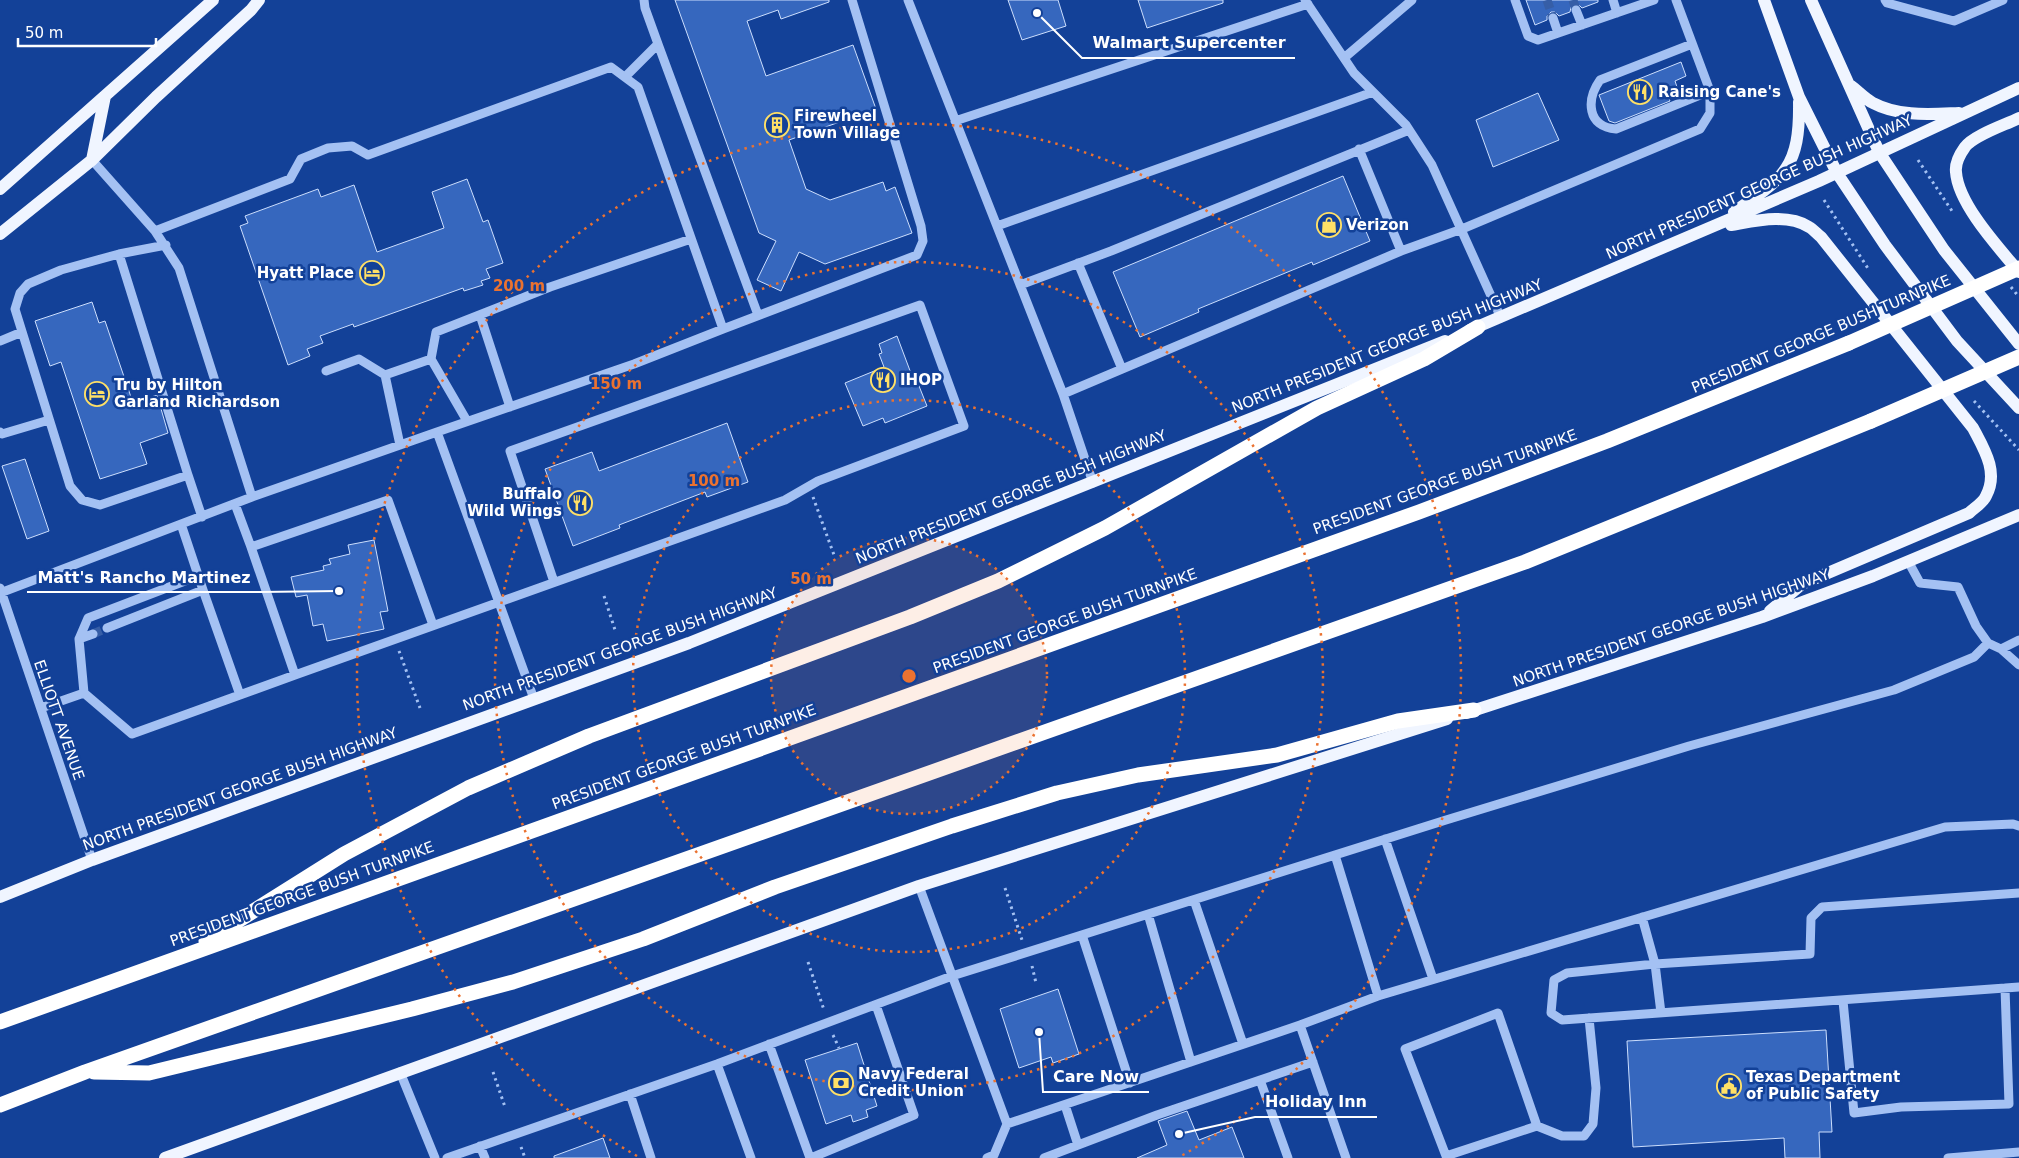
<svg xmlns="http://www.w3.org/2000/svg" width="2019" height="1158" viewBox="0 0 2019 1158" font-family="'DejaVu Sans',sans-serif">
  <style>
    .building { fill: #3667be; stroke: #ccdefd }
    .lines { fill: none; stroke-linecap: round; stroke-linejoin: round }
    .minor-tunnel { stroke: #365ea7; stroke-width: 9; stroke-dasharray: 9 4.5; stroke-linecap: butt }
    .path { stroke: #a4c1f3; stroke-width: 3; stroke-dasharray: 2.5 4; stroke-linecap: butt }
    .minor { stroke: #a4c1f3; stroke-width: 9 }
    .major { stroke: #f0f5ff; stroke-width: 12 }
    .highway { stroke: #fff; stroke-width: 15 }
    .highway-bridge { stroke: #fff; stroke-width: 15 }
    .ring { fill: none; stroke: #eb7230; stroke-width: 2.5; stroke-dasharray: 2.5 5 }
    .labels { text-anchor: middle; dominant-baseline: central; stroke-width: 5; stroke-linejoin: round; paint-order: stroke }
    .poi-label { font-size: 15px; font-weight: bold; fill: #fff; stroke: #134198; text-anchor: start }
    .street-label { font-size: 15px; fill: #fff; stroke: #134198 }
    .centre { fill: #eb7230; stroke: #134198; stroke-width: 2.5 }
    .ring-label { font-size: 15px; text-anchor: middle; font-weight: bold; fill: #eb7230; stroke: #134198; stroke-width: 5; stroke-linejoin: round; paint-order: stroke }
    .leader { fill: none; stroke: #fff; stroke-width: 2 }
    .callout-dot { fill: #fff; stroke: #134198; stroke-width: 2 }
    .callout-label { font-size: 16px; text-anchor: middle; font-weight: bold; fill: #fff; stroke: #134198; stroke-width: 5; stroke-linejoin: round; paint-order: stroke }
  </style>
  <rect width="100%" height="100%" fill="#134198"/>
  <path class="building" d="M675,0H829V2L781,19L778,10L747,21L766,76L853,45L876,109L789,140L806,189L830,200L883,182L886,191L895,187L912,233L825,264L799,252L781,291L757,280L776,241L759,233Z
    M1008,0H1058L1066,26L1022,40Z
    M1138,0H1223V3L1147,28Z
    M1526,0H1598V2L1582,8L1579,5L1574,4L1571,7L1570,12L1559,16L1555,12H1551L1547,16V20L1535,25Z
    M1681,62L1686,76L1675,81L1678,90L1667,94L1670,101L1615,123L1609,121L1599,95Z
    M1538,93L1559,140L1493,167L1476,120Z
    M1343,176L1370,241L1313,265L1312,262L1198,309L1199,312L1140,337L1113,272Z
    M467,179L483,222L488,220L503,263L486,269L490,278L481,281L483,285L464,291L463,288L354,327L353,324L320,336L323,343L307,349L310,356L288,365L240,226L248,223L245,216L318,189L321,197L354,185L377,252L444,228L432,192Z
    M92,302L99,323L105,321L133,403L157,395L168,433L140,443L147,464L100,479L61,362L50,366L35,321Z
    M897,336L912,376H915L927,406L885,423L883,418L863,426L845,383L884,367L879,354L882,353L879,344Z
    M727,423L748,482L707,497L705,492L619,525L620,528L573,546L545,469L592,452L599,471Z
    M25,459L49,531L27,539L2,466Z
    M374,540L388,611L380,612L384,629L327,641L323,624L313,626L307,595L296,597L291,577L324,570L323,566L331,564L329,559L350,554L348,545Z
    M1058,989L1079,1054L1053,1063L1051,1057L1019,1068L1000,1009Z
    M1826,1030L1832,1132H1819L1820,1158H1785L1784,1138L1633,1147L1627,1041Z
    M857,1043L877,1106L866,1110L868,1117L853,1122L851,1115L826,1124L805,1060Z
    M1187,1111L1199,1140L1232,1127L1244,1158H1137L1167,1145L1158,1121Z
    M603,1138L610,1158H554V1156Z"/>
  <g class="lines">
    <path class="minor-tunnel" d="M1547,0L1553,18
      M1573,0L1576,10
      M93,634L107,628"/>
    <path class="path" d="M1847,145L1857,139
      M1918,160L1952,211
      M1824,200L1869,270
      M2011,287L2019,297
      M1974,401L2019,450
      M813,497L834,555
      M604,596L616,633
      M399,651L420,708
      M1005,888L1022,940
      M808,962L824,1010
      M1032,966L1036,983
      M833,1035L839,1048
      M493,1072L505,1107
      M521,1147L525,1158"/>
    <path class="minor" d="M908,0L1063,394L1401,251L1462,229L1700,129L1710,113V91L1676,0
      M1305,0L1354,73L1406,125L1432,165L1501,318
      M1515,0L1528,36L1538,40L1654,0
      M1613,0L1617,13
      M1885,0L1887,3L1954,21L2003,0
      M1576,10L1582,25
      M1553,18L1558,33
      M658,44L758,315
      M1692,44L1600,80C1586,100 1587,127 1616,129L1710,91
      M1344,58L1412,0
      M625,77L658,44L645,8L644,0
      M955,121L1308,4
      M1359,149L1401,251
      M92,160L155,231L179,268L252,497
      M997,226L1373,92
      M155,231L290,179L301,159L328,148L352,146L368,155L611,67L638,87L723,329L634,364L437,432
      M166,245L119,254L61,270L28,284L20,293L15,309L70,486L82,500L100,505L188,475L202,517
      M119,254L188,475
      M1078,263L1122,369
      M1020,285L1111,251L1409,130
      M480,315L510,407
      M723,329L917,255L923,241L921,226L852,0
      M0,341L22,332
      M431,359L467,421
      M326,371L359,359L385,375L431,359L436,332L550,287L691,239
      M385,375L400,445
      M1063,394L1093,483
      M0,432L2,434L49,420
      M235,504L251,547
      M181,524L203,590L240,695
      M1908,561L1920,583L1958,587L1976,626L1988,643
      M0,588L92,860
      M0,593L252,497L437,432L534,699
      M433,625L388,500L251,547L295,675L785,500L818,481L964,426L920,305L510,451L554,582
      M107,628L203,590
      M79,639L88,618L198,576
      M2001,649L2019,640
      M84,693L79,639L93,634
      M41,708L84,693L132,734L295,675
      M1385,839L1433,979
      M1335,855L1378,996
      M919,886L1007,1124L994,1155L987,1158
      M2019,893L1822,907L1811,918L1810,954L1655,964L1567,973L1554,980L1551,1013L1562,1020L2019,987
      M1194,900L1243,1044
      M1148,914L1191,1062
      M1642,917L1655,964L1661,1013
      M1082,935L1130,1083
      M1843,1001L1854,1113L1901,1107L2009,1104L2005,988
      M1300,1025L1378,996L1945,827L2013,824L2019,826
      M769,1044L810,1158
      M717,1064L751,1158
      M400,1072L435,1158
      M1260,1080L1288,1158
      M630,1094L651,1158
      M1065,1105L1078,1145
      M1007,1124L1300,1025L1346,1158
      M1537,1126L1446,1156L1405,1049L1498,1013L1537,1126L1562,1136H1584L1593,1124L1596,1088L1589,1018
      M480,1146L485,1158
      M447,1158L717,1064L952,976L1446,820L1689,746L1894,690L1974,657L1988,643L2001,649L2019,665
      M811,1158L914,1115L876,1005
      M1044,1158L1157,1115L1313,1062
      M1948,1158L2019,1152"/>
    <path class="major" d="M1764,0L1799,97L1837,173L1885,245L1957,341L2019,408
      M1811,0L1879,152L1944,250L2019,344
      M1851,86C1858,91 1865,99 1873,103C1899,117 1931,114 1959,113
      M2019,118C2005,125 1974,135 1965,147C1960,154 1955,164 1956,172C1958,204 1999,248 2019,272
      M92,160L105,96
      M0,189L213,0
      M1734,212C1785,177 1800,167 1799,102
      M1731,225C1755,221 1787,213 1809,227C1813,229 1817,234 1821,237L1973,428C1984,449 1999,472 1986,496C1983,503 1974,508 1969,513L1802,584L1770,611
      M0,234L92,160L156,97L251,10L259,0
      M1470,330L1819,181L2019,88
      M1466,713L1762,617L1873,576L2019,515
      M0,897L92,860L689,643L1445,341
      M165,1158L919,886L1447,719"/>
    <path class="highway" d="M206,941L344,854L468,788L589,736L910,617L998,581L1105,528L1317,408L1424,359L1478,327
      M0,1022L1419,512L1607,441L1849,343
      M94,1072L149,1073L412,1009L513,982L643,939L775,887L952,826L1057,793L1138,775L1277,755L1398,721L1474,710
      M0,1105L85,1072L1525,562L1871,421"/>
    <path class="highway-bridge" d="M1849,343L2019,268
      M1871,421L2019,357"/>
  </g>
  <circle cx="909" cy="676" r="138" fill="#eb7230" fill-opacity=".12"/>
  <g class="ring">
    <circle cx="909" cy="676" r="138"/>
    <circle cx="909" cy="676" r="276"/>
    <circle cx="909" cy="676" r="414"/>
    <path d="M637 1156A552 552 0 1 1 1181 1156"/>
  </g>
  <defs>
    <symbol id="restaurant-ring" viewBox="-11 -11 22 22"><circle r="9.5" fill="#134198" stroke="#ffe066" stroke-width="1.5"/><path d="M-5-6h1v4h1v-4h1v4h1v-4h1v5L-1.5 .5V6h-2V.5L-5-1ZM5-6V6H3V1.5H1.5Q1.5-4 5-6Z" fill="#ffe066"/></symbol>
    <symbol id="building-ring" viewBox="-11 -11 22 22"><circle r="9.5" fill="#134198" stroke="#ffe066" stroke-width="1.5"/><path d="M-4-6H4V6H1V3H-1V6H-4ZM-2.5-4.3h1.7v1.8h-1.7ZM.8-4.3h1.7v1.8H.8ZM-2.5-1h1.7V.8h-1.7ZM.8-1h1.7V.8H.8Z" fill="#ffe066"/></symbol>
    <symbol id="shop-ring" viewBox="-11 -11 22 22"><circle r="9.5" fill="#134198" stroke="#ffe066" stroke-width="1.5"/><path d="M-5-2.5h2.3a2.7 3.5 0 0 1 5.4 0H5L5.5 6h-11ZM-1.5-2.5h3a1.5 2.3 0 0 0-3 0Z" fill="#ffe066"/></symbol>
    <symbol id="hotel-ring" viewBox="-11 -11 22 22"><circle r="9.5" fill="#134198" stroke="#ffe066" stroke-width="1.5"/><path d="M-6-4.5h1.5V1H6V5H4.5V3h-9V5H-6ZM-4 0a1.8 1.8 0 1 1 3.6 0ZM.5 0V-2.5h3Q6-2.5 6 0Z" fill="#ffe066"/></symbol>
    <symbol id="bank-ring" viewBox="-11 -11 22 22"><circle r="9.5" fill="#134198" stroke="#ffe066" stroke-width="1.5"/><path d="M-6-4H6V4H-6ZM0-2.3a2.3 2.3 0 1 0 0 4.6a2.3 2.3 0 1 0 0-4.6Z" fill="#ffe066"/></symbol>
    <symbol id="civic-ring" viewBox="-11 -11 22 22"><circle r="9.5" fill="#134198" stroke="#ffe066" stroke-width="1.5"/><path d="M-.6-6.5H3V-4.5H.6V-3L4-1V1h2V6H-6V1h2V-1L-.6-3ZM-1.2 2.5V6h2.4V2.5Z" fill="#ffe066"/></symbol>
  </defs>
  <g fill-rule="evenodd">
    <use href="#restaurant-ring" x="1626" y="78" width="28" height="28"/>
    <use href="#building-ring" x="763" y="111" width="28" height="28"/>
    <use href="#shop-ring" x="1315" y="211" width="28" height="28"/>
    <use href="#hotel-ring" x="358" y="259" width="28" height="28"/>
    <use href="#restaurant-ring" x="869" y="366" width="28" height="28"/>
    <use href="#hotel-ring" x="83" y="380" width="28" height="28"/>
    <use href="#restaurant-ring" x="566" y="489" width="28" height="28"/>
    <use href="#bank-ring" x="827" y="1069" width="28" height="28"/>
    <use href="#civic-ring" x="1715" y="1072" width="28" height="28"/>
  </g>
  <g class="labels">
    <g class="poi-label">
      <text x="1658" y="92">Raising Cane's</text>
      <text x="794" y="116">Firewheel<tspan x="794" dy="17">Town Village</tspan></text>
      <text x="1346" y="225">Verizon</text>
      <text x="354" y="273" text-anchor="end">Hyatt Place</text>
      <text x="900" y="380">IHOP</text>
      <text x="114" y="385">Tru by Hilton<tspan x="114" dy="17">Garland Richardson</tspan></text>
      <text x="562" y="494" text-anchor="end">Buffalo<tspan x="562" dy="17">Wild Wings</tspan></text>
      <text x="858" y="1074">Navy Federal<tspan x="858" dy="17">Credit Union</tspan></text>
      <text x="1746" y="1077">Texas Department<tspan x="1746" dy="17">of Public Safety</tspan></text>
    </g>
    <g class="street-label">
      <text transform="translate(1759 187) rotate(-24)">NORTH PRESIDENT GEORGE BUSH HIGHWAY</text>
      <text transform="translate(1821 334) rotate(-23)">PRESIDENT GEORGE BUSH TURNPIKE</text>
      <text transform="translate(1387 346) rotate(-22)">NORTH PRESIDENT GEORGE BUSH HIGHWAY</text>
      <text transform="translate(1445 482) rotate(-20)">PRESIDENT GEORGE BUSH TURNPIKE</text>
      <text transform="translate(1011 497) rotate(-22)">NORTH PRESIDENT GEORGE BUSH HIGHWAY</text>
      <text transform="translate(1065 621) rotate(-20)">PRESIDENT GEORGE BUSH TURNPIKE</text>
      <text transform="translate(1671 628) rotate(-19)">NORTH PRESIDENT GEORGE BUSH HIGHWAY</text>
      <text transform="translate(620 649) rotate(-20)">NORTH PRESIDENT GEORGE BUSH HIGHWAY</text>
      <text transform="translate(59 720) rotate(71)">ELLIOTT AVENUE</text>
      <text transform="translate(684 757) rotate(-20)">PRESIDENT GEORGE BUSH TURNPIKE</text>
      <text transform="translate(240 789) rotate(-20)">NORTH PRESIDENT GEORGE BUSH HIGHWAY</text>
      <text transform="translate(302 894) rotate(-20)">PRESIDENT GEORGE BUSH TURNPIKE</text>
    </g>
  </g>
  <circle cx="909" cy="676" r="8" class="centre"/>
  <g class="ring-label">
    <text x="519" y="291">200 m</text>
    <text x="616" y="389">150 m</text>
    <text x="714" y="486">100 m</text>
    <text x="811" y="584">50 m</text>
  </g>
  <path class="leader" d="M1037 13L1082 58H1295M339 591L260 592H27M1039 1032L1043 1092H1149M1179 1134L1255 1117H1377"/>
  <g class="callout-dot">
    <circle cx="1037" cy="13" r="5"/>
    <circle cx="339" cy="591" r="5"/>
    <circle cx="1039" cy="1032" r="5"/>
    <circle cx="1179" cy="1134" r="5"/>
  </g>
  <g class="callout-label">
    <text x="1189" y="48">Walmart Supercenter</text>
    <text x="144" y="583">Matt's Rancho Martinez</text>
    <text x="1096" y="1082">Care Now</text>
    <text x="1316" y="1107">Holiday Inn</text>
  </g>
  <path d="M18 38v8h138v-8" fill="none" stroke="#ffffff" stroke-width="2.5"/>
  <text x="25" y="38" font-size="15" fill="#ffffff" stroke="#134198" stroke-width="4" paint-order="stroke">50 m</text>
</svg>
